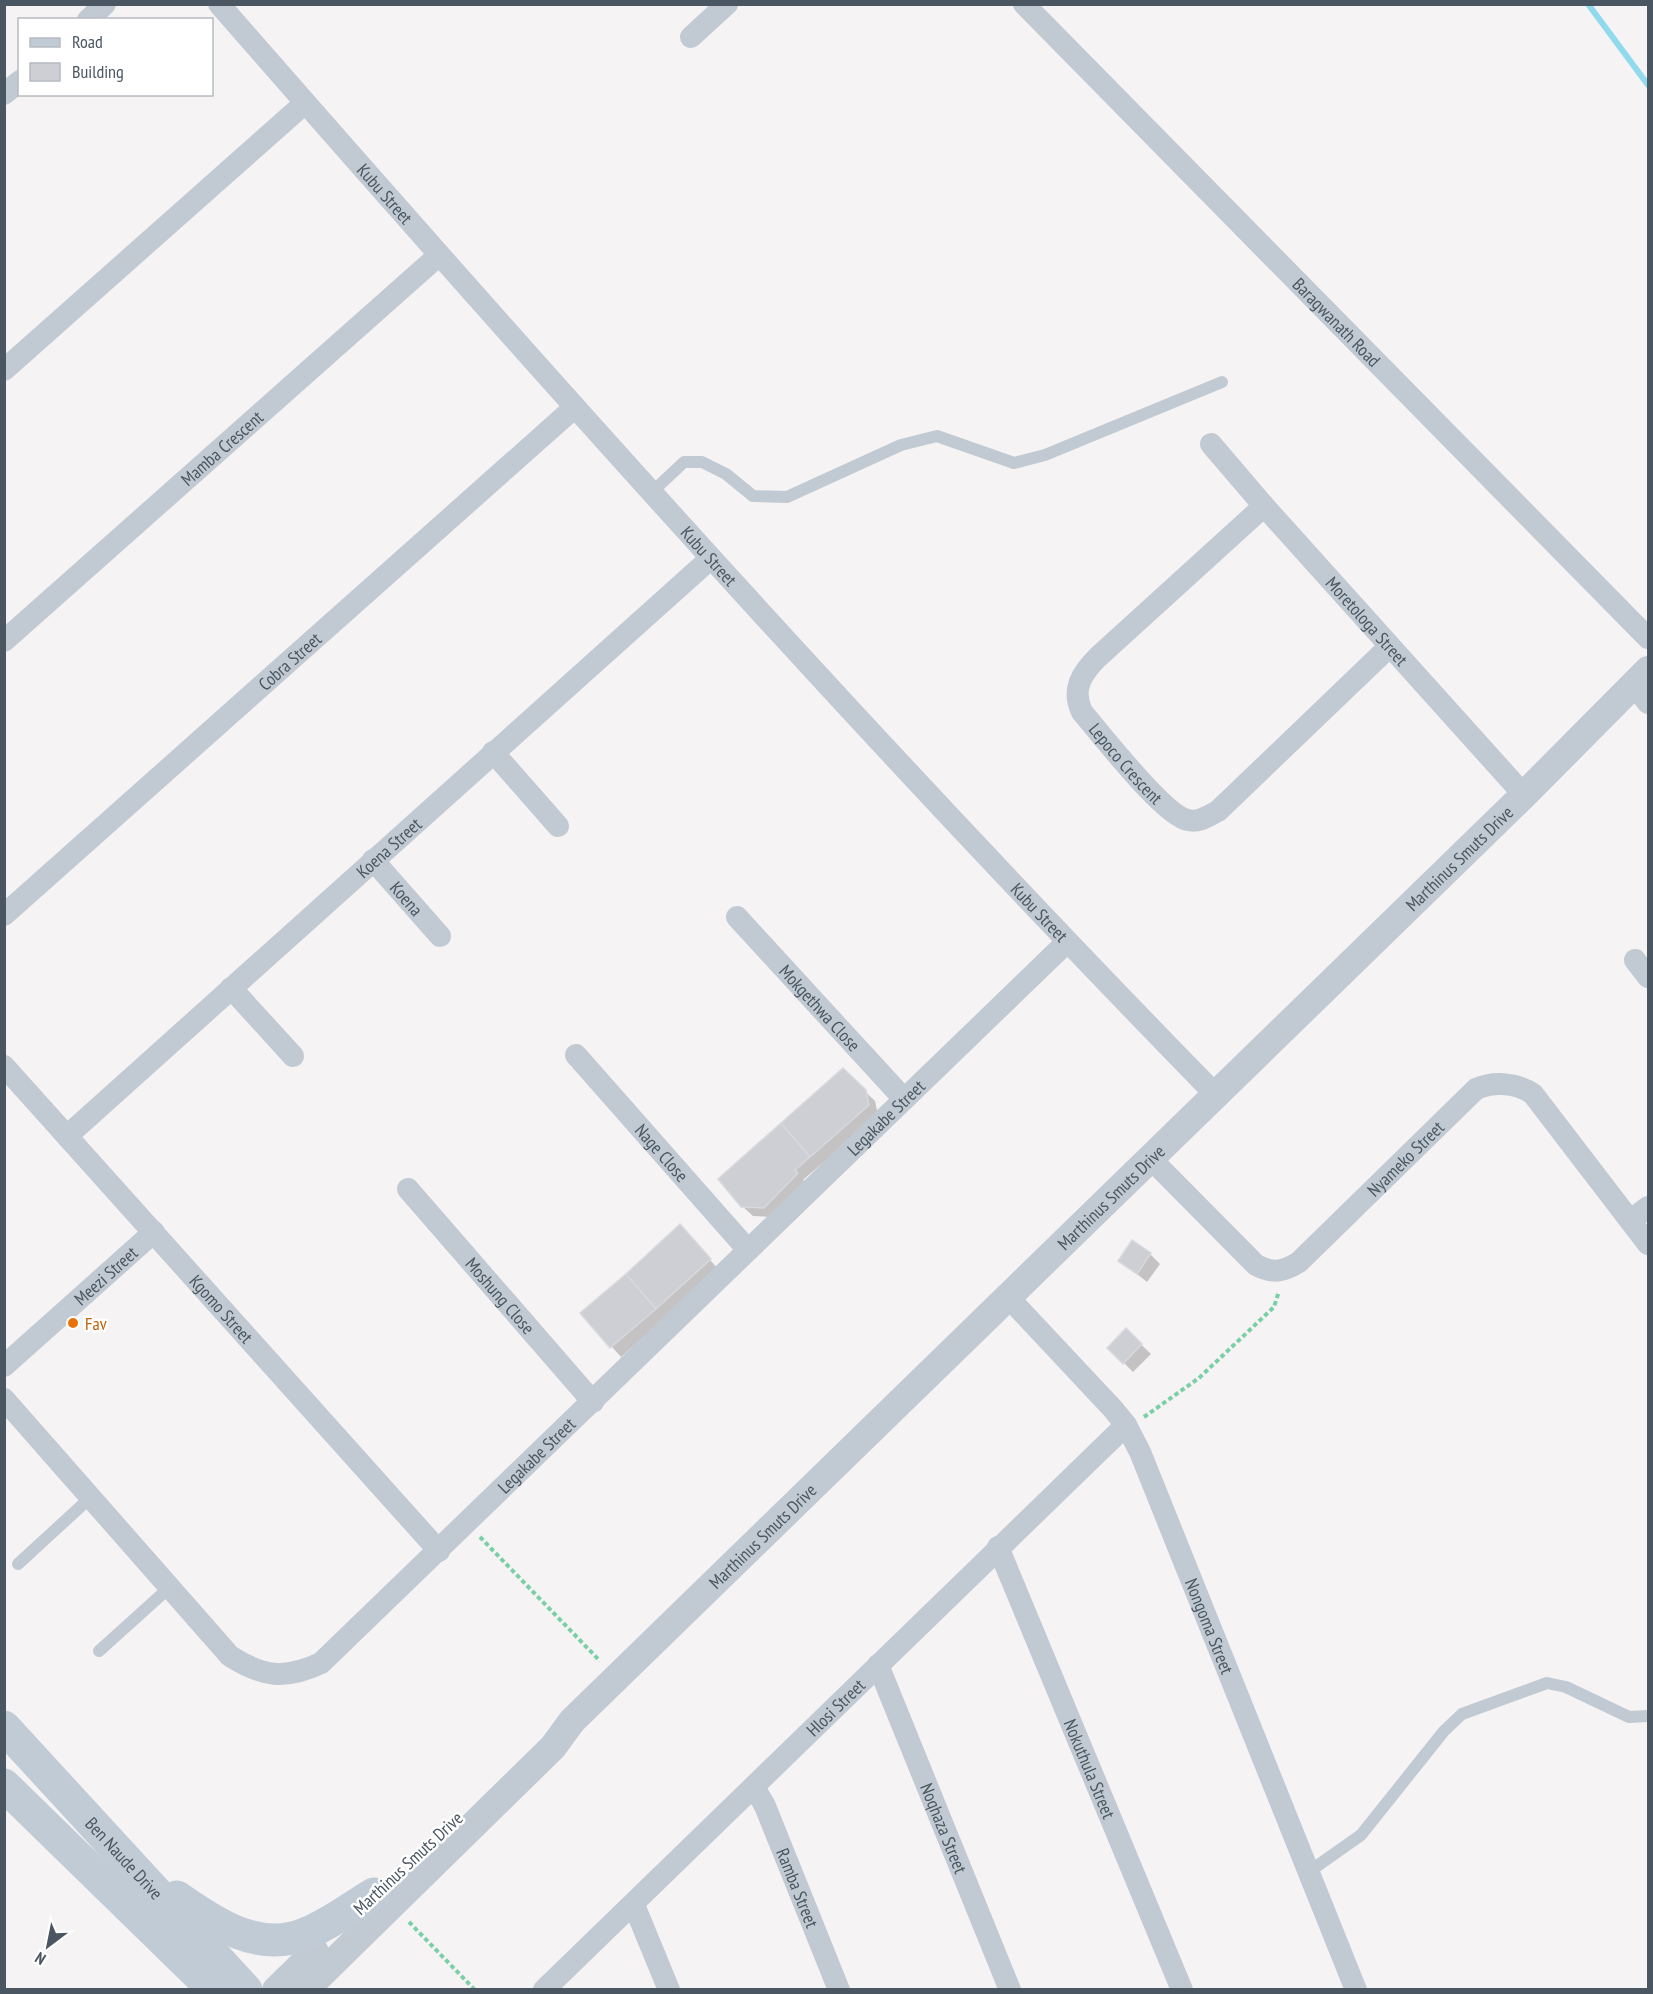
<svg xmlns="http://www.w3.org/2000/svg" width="1653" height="1994" viewBox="0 0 1653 1994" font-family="'PT Sans Narrow',sans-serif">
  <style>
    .shadow { fill: #0003 }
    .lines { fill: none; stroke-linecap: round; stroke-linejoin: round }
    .stream { stroke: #90daee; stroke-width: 6 }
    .building { fill: #cdcfd5; stroke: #d7d9de; stroke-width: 1.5 }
    .path { stroke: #7ad0a6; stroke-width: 4; stroke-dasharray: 4.5 3; stroke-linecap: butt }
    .service { stroke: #c1cad2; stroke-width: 12 }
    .minor { stroke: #c1cad2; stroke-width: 22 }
    .tertiary { stroke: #c1cad2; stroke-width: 28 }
    .secondary { stroke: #c1cbd6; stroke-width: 33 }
    .food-dot { fill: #e8710a; stroke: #fff; stroke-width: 2 }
    .labels { text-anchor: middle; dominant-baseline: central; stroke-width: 5; stroke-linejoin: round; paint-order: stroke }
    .street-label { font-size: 18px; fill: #4a5661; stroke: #fff }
    .food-label { font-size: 18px; fill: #c56008; stroke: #fff; text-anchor: start }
  </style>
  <rect width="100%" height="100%" fill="#f5f3f3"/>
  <path class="shadow" d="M843,1070L875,1101L878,1115L803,1180L807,1184L774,1217L753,1216L742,1206Z
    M689,1236L719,1270L621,1357L582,1313Z
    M1150,1254L1160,1264L1147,1282L1120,1260Z
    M1126,1330L1151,1354L1133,1372L1109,1348Z"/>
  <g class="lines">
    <path class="stream" d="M1588,4L1648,85"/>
  </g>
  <path class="building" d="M843,1068L866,1090L869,1105L810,1157L781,1123Z
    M781,1123L810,1157L795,1170L798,1173L764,1208L741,1207L718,1179Z
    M680,1224L711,1259L656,1309L626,1274Z
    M1132,1240L1151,1253L1137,1274L1118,1261Z
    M626,1274L656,1309L610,1348L580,1313Z
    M1126,1328L1142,1344L1123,1364L1107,1348Z"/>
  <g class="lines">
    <path class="path" d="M1144,1417L1199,1378L1274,1307L1279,1291
      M480,1537L600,1661
      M409,1922L475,1990"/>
    <path class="service" d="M651,493L684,462H702L726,474L753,496L787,497L901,445L937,436L1014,463L1045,455L1222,382
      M18,1564L91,1497
      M99,1651L170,1587
      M1310,1871L1361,1835L1444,1731L1462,1714L1547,1683L1566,1687L1629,1717L1648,1716"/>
    <g class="minor">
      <path id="s1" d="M219,4C543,375 871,742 1215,1094"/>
      <path id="s2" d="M1024,4L1648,638"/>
      <path d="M88,20L105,4"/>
      <path d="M691,37L727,4"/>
      <path d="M4,94L20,81"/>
      <path d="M4,370L305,103"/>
      <path id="s3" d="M1211,444L1264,506L1524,795"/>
      <path id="s4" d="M1264,506L1098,657C1082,673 1071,689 1082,712C1101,734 1164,816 1188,820C1199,823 1208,816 1218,811L1389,647"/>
      <path id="s5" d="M4,641L438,256"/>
      <path d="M1633,684L1648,703"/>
      <path d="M493,752L558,826"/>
      <path id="s6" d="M373,860L440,936"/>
      <path id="s7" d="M4,915L575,407"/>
      <path id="s8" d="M737,917L904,1099"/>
      <path d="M1635,960L1648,977"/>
      <path d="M231,988L293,1056"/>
      <path id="s9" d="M576,1055L748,1250"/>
      <path id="s10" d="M4,1066L439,1551"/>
      <path id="s11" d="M67,1136L710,559"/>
      <path id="s12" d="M1150,1158L1256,1265C1273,1274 1283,1272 1299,1262L1476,1089C1495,1081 1517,1083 1533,1094L1648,1244"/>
      <path id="s13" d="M408,1189L593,1402"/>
      <path d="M1631,1220L1648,1207"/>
      <path id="s14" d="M1008,1297L1113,1409L1126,1425L1140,1452L1356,1990"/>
      <path id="s15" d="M4,1366L154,1232"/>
      <path id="s16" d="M4,1399L230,1656C263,1677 285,1680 321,1663L1067,942"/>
      <path id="s17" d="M998,1547L1182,1990"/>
      <path id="s18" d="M878,1665L1010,1990"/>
      <path id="s19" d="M754,1787L765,1806L839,1990"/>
      <path d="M634,1905L669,1990"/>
      <path id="s20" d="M544,1990L1126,1425"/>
    </g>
    <g class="tertiary">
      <path d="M276,1990L315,1952"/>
      <path id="s21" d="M305,1990L553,1747L572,1721L1524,795L1648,670"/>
    </g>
    <g class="secondary">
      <path id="s22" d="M4,1727L246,1990"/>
      <path d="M4,1785L214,1990"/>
      <path d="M177,1897C214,1923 258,1953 305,1934C329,1925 352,1907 374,1894"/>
    </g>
  </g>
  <circle class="food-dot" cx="73" cy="1323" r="6"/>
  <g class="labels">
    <g class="street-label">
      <text stroke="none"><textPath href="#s1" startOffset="252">Kubu Street</textPath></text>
      <text stroke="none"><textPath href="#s2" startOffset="446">Baragwanath Road</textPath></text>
      <text stroke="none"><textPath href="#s5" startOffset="291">Mamba Crescent</textPath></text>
      <text stroke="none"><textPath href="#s1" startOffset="738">Kubu Street</textPath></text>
      <text stroke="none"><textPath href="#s3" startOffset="236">Moretologa Street</textPath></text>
      <text stroke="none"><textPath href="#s7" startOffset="382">Cobra Street</textPath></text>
      <text stroke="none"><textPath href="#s4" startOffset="354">Lepoco Crescent</textPath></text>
      <text stroke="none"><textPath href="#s11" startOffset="432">Koena Street</textPath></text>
      <text stroke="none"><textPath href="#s21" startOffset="1617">Marthinus Smuts Drive</textPath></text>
      <text stroke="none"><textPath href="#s6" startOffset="51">Koena</textPath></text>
      <text stroke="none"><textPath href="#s1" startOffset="1224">Kubu Street</textPath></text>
      <text stroke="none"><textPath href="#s8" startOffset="123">Mokgethwa Close</textPath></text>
      <text stroke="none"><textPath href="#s16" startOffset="1224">Legakabe Street</textPath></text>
      <text stroke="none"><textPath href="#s9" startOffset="130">Nage Close</textPath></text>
      <text stroke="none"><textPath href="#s12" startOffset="345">Nyameko Street</textPath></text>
      <text stroke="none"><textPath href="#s21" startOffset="1131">Marthinus Smuts Drive</textPath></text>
      <text stroke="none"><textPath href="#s15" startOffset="136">Meezi Street</textPath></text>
      <text stroke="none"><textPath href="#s13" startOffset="141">Moshung Close</textPath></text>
      <text stroke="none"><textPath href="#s10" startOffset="326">Kgomo Street</textPath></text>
      <text stroke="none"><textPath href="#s16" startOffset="738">Legakabe Street</textPath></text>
      <text stroke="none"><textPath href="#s21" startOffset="645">Marthinus Smuts Drive</textPath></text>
      <text stroke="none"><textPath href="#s14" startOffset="392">Nongoma Street</textPath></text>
      <text stroke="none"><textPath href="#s20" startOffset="406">Hlosi Street</textPath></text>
      <text stroke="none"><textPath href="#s17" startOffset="240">Nokuthula Street</textPath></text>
      <text stroke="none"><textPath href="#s18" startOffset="176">Noqhaza Street</textPath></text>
      <text stroke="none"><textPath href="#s22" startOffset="178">Ben Naude Drive</textPath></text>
      <text transform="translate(408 1863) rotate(-43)">Marthinus Smuts Drive</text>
      <text stroke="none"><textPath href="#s19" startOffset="110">Ramba Street</textPath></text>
    </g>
    <g class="food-label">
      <text x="85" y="1323">Fav</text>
    </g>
  </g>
  <rect width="1653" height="1994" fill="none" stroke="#4a5661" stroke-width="12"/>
  <rect x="18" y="18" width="195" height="78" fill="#ffffff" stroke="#b7bbc0" stroke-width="1.5"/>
  <rect x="30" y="38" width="30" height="9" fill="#c1cbd6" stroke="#b7bbc0" stroke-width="1.5"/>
  <text x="72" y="48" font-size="18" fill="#4a5661">Road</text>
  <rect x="30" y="63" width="30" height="18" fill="#cdcfd5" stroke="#b7bbc0" stroke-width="1.5"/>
  <text x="72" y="78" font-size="18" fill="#4a5661">Building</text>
  <g transform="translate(48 1946) rotate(212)" stroke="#ffffff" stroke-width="4.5" paint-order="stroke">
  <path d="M0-4.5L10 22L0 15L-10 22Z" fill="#4a5661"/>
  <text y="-9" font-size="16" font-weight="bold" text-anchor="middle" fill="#4a5661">N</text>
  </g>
</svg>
